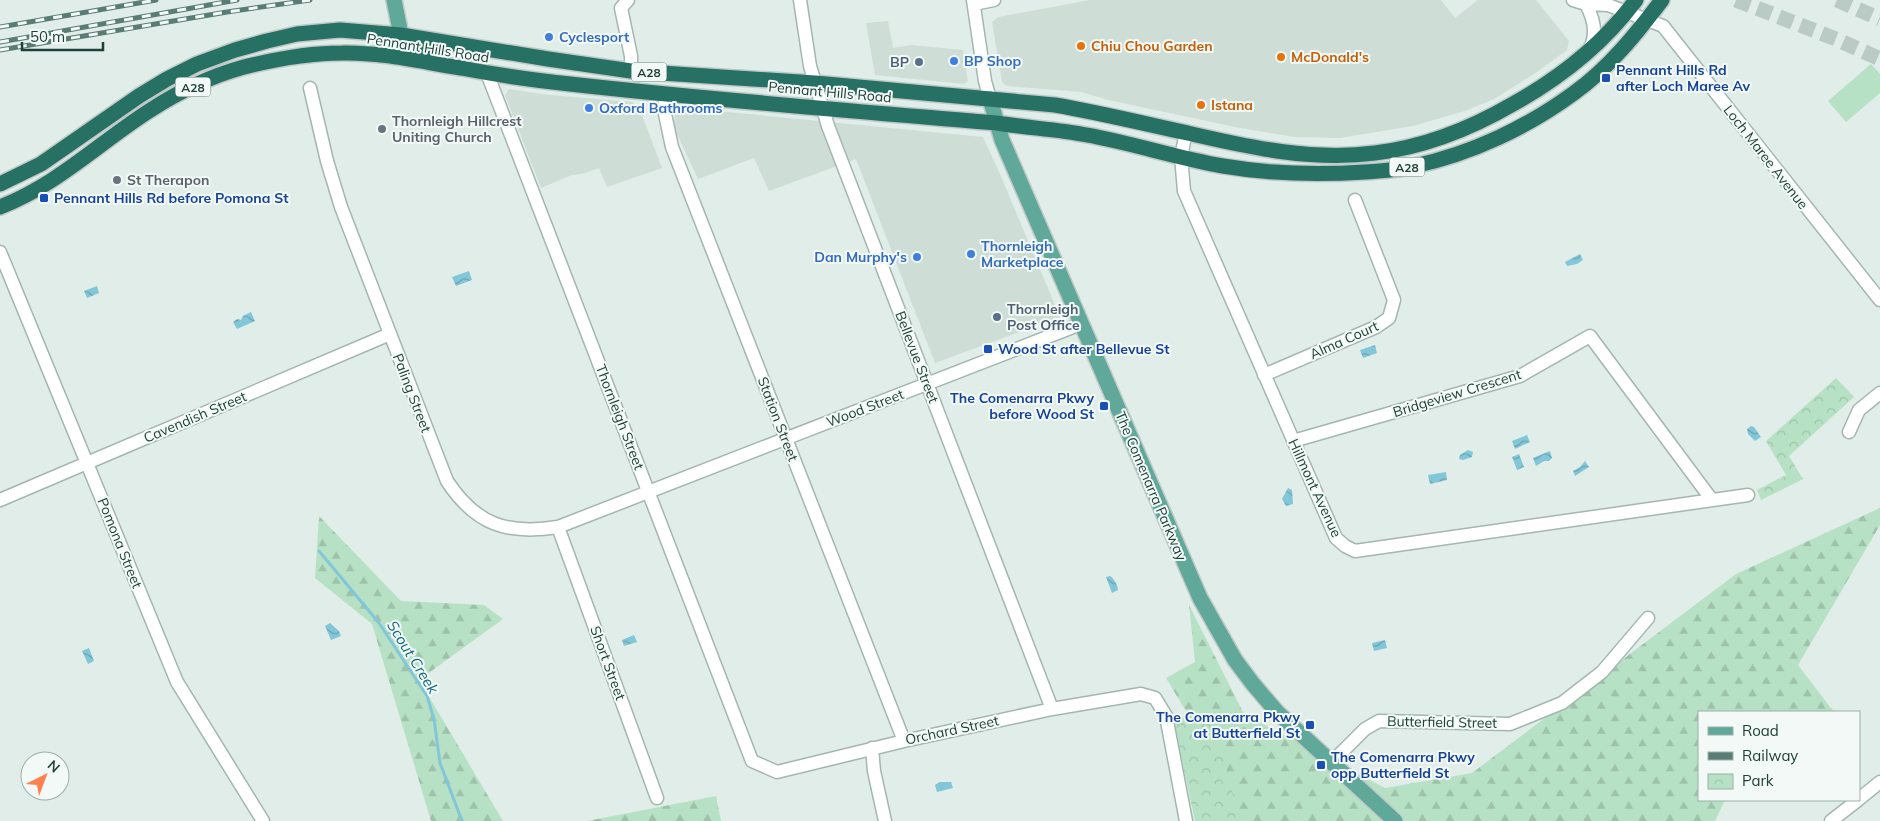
<svg xmlns="http://www.w3.org/2000/svg" width="1880" height="821" viewBox="0 0 1880 821" font-family="Mulish,sans-serif">
  <style>
    .built { fill: #cfddd7 }
    .grass { fill: #b7e1c4 }
    .forest { fill: url(#forest-firs) }
    .park { fill: url(#park-crowns) }
    .water { fill: url(#water-waves) }
    .lines { fill: none; stroke-linecap: round; stroke-linejoin: round }
    .stream { stroke: #82c7d9; stroke-width: 3 }
    .highway-tunnel { stroke: #bacac5; stroke-width: 15; stroke-dasharray: 15 8; stroke-linecap: butt }
    .minor-casing { stroke: #a3b6b0; stroke-width: 15 }
    .major-casing { stroke: #c0cac8; stroke-width: 18 }
    .highway-casing { stroke: #c0cac8; stroke-width: 18 }
    .minor { stroke: #fff; stroke-width: 12 }
    .major { stroke: #60a899; stroke-width: 15 }
    .highway { stroke: #277064; stroke-width: 15 }
    .rail-casing { stroke: #597c74; stroke-width: 5 }
    .rail { stroke: #f2f9f6; stroke-width: 3; stroke-dasharray: 9; stroke-linecap: butt }
    .shop-dot { fill: #3f7fe0; stroke: #f2f9f6; stroke-width: 2 }
    .food-dot { fill: #e8710a; stroke: #f2f9f6; stroke-width: 2 }
    .service-dot { fill: #5c6f8a; stroke: #f2f9f6; stroke-width: 2 }
    .transit-dot { fill: #1a4fb4; stroke: #f2f9f6; stroke-width: 2 }
    .worship-dot { fill: #6b7280; stroke: #f2f9f6; stroke-width: 2 }
    .labels { text-anchor: middle; dominant-baseline: central; stroke-width: 4; stroke-linejoin: round; paint-order: stroke }
    .shield { fill: #f2f9f6; stroke: #5e7872; stroke-width: 1 }
    .shield-label { font-size: 12px; font-weight: bold; fill: #1f4039 }
    .shop-label { font-size: 14px; font-weight: bold; fill: #366cbe; stroke: #f2f9f6; text-anchor: start }
    .food-label { font-size: 14px; font-weight: bold; fill: #c56008; stroke: #f2f9f6; text-anchor: start }
    .street-label { font-size: 14px; fill: #1f4039; stroke: #f2f9f6 }
    .service-label { font-size: 14px; font-weight: bold; fill: #4e5e75; stroke: #f2f9f6; text-anchor: end }
    .transit-label { font-size: 14px; font-weight: bold; fill: #164399; stroke: #f2f9f6; text-anchor: start }
    .worship-label { font-size: 14px; font-weight: bold; fill: #5b616d; stroke: #f2f9f6; text-anchor: start }
    .water-label { font-size: 15px; font-style: italic; fill: #126b83; stroke: #f2f9f6 }
  </style>
  <defs>
    <pattern id="forest-firs" width="22" height="20" patternUnits="userSpaceOnUse" patternTransform="scale(1.25)"><rect width="22" height="20" fill="#b7e1c4"/><path d="M5 1l3.5 6h-7zM16 11l3.5 6h-7z" fill="#9dc2a9"/></pattern>
    <pattern id="park-crowns" width="20" height="18" patternUnits="userSpaceOnUse" patternTransform="scale(1.25)"><rect width="20" height="18" fill="#b7e1c4"/><path d="M2 6a3 3 0 1 1 6 0M12 15a3 3 0 1 1 6 0" fill="none" stroke="#9dc2a9"/></pattern>
    <pattern id="water-waves" width="16" height="10" patternUnits="userSpaceOnUse" patternTransform="scale(1.25)"><rect width="16" height="10" fill="#82c7d9"/><path d="M0 5q4-4 8 0t8 0" fill="none" stroke="#6aa3b1"/></pattern>
  </defs>
  <rect width="100%" height="100%" fill="#e1ede8"/>
  <path class="built" d="M1090,0H1441L1455,18L1478,0H1536L1569,41L1567,50L1537,72L1494,99L1465,111L1413,126L1340,138L1295,137L1240,128L1108,100L1082,92L1007,86L1002,82L992,22L998,17Z
    M888,21L893,48L911,45L963,50L968,81L964,84L875,75L866,23Z
    M509,89L550,95L632,102L639,107L662,168L607,187L599,168L582,174L572,175L541,188L505,95Z
    M676,107L983,137L1000,174L1060,317L935,363L856,159L769,191L754,158L698,179L674,128Z"/>
  <path class="grass" d="M1871,64L1880,74V93L1846,122L1828,101Z"/>
  <path class="forest" d="M1880,508V525L1798,665L1834,712H1699V800H1725L1715,821H1227L1204,741L1166,678L1195,662L1189,605L1244,714L1385,788L1472,773L1736,574Z
    M319,516L401,601L484,605L503,619L419,680L503,821H431L372,624L315,578Z
    M716,796L721,821H587Z"/>
  <path class="park" d="M1836,378L1854,397L1789,456L1803,479L1761,500L1757,490L1786,475L1766,441Z
    M1214,713L1239,821H1195L1173,718Z"/>
  <path class="water" d="M1580,254L1583,260L1577,264L1567,266L1565,262Z
    M469,271L472,280L456,286L452,277Z
    M97,286L99,293L87,298L84,291Z
    M251,312L255,321L237,329L233,322L237,319L241,320L243,316Z
    M1375,345L1377,353L1363,358L1360,350Z
    M1751,426L1754,427L1761,437L1755,441L1748,434L1747,429Z
    M1527,435L1530,442L1515,449L1512,441Z
    M1468,450L1473,452L1472,457L1463,460L1459,459L1460,455Z
    M1550,451L1552,458L1549,461H1544L1536,466L1533,458Z
    M1519,454L1524,467L1517,470L1512,457Z
    M1585,461L1589,467L1575,476L1573,471L1580,467Z
    M1446,472L1447,480L1430,484L1428,475Z
    M1288,488L1292,490L1293,504L1286,506L1282,499Z
    M1110,576C1114,578 1118,586 1118,590L1112,593L1106,577Z
    M330,623L339,631L341,636L331,640L325,626Z
    M634,635L637,642L624,646L622,640Z
    M1385,640L1387,648L1374,651L1372,643Z
    M89,648L94,661L88,664L82,651Z
    M940,782H951L953,788L937,792L935,785Z"/>
  <g class="lines">
    <path class="stream" d="M319,551L379,623L427,696L434,719L440,763L462,821"/>
    <path class="highway-tunnel" d="M1736,0L1836,39L1880,59
      M1837,0L1880,19"/>
    <defs>
      <path id="minor" d="M628,0L621,8L631,56V71
        M800,0L810,66L828,126L1052,709
        M973,0L985,81L990,99
        M1573,0L1586,4L1608,5L1663,26L1880,300
        M974,4L994,0
        M1586,4C1594,19 1598,35 1589,50
        M487,73L752,761L777,772L904,741L1052,709L1141,694L1155,698L1166,716L1186,821
        M310,88L327,161L341,207L447,481C476,525 507,535 558,527L1081,324
        M665,94V114L672,147L904,741
        M1186,133L1181,156L1184,191L1336,538L1345,546L1355,551L1748,495
        M0,252L177,682L263,821
        M1264,375L1376,327L1389,318L1394,300L1355,200
        M1849,432L1859,410L1880,393
        M1293,441L1520,376L1590,336L1712,500
        M0,500L390,334
        M558,527L657,798
        M872,748L874,771L885,821
        M1332,762L1365,729L1379,721L1510,724L1562,703L1602,672L1648,618
        M1859,799L1880,782
        M1831,821L1858,800"/>
      <path id="major" d="M394,0L401,35
        M990,99L1002,140L1200,598L1235,660L1253,684L1277,712L1395,821"/>
      <path id="highway" d="M401,35L405,46L429,56
        M0,184L41,164L139,96L167,79L197,64L235,50L267,41L297,34L340,30L401,35L548,59L631,71L815,83L1055,105C1101,113 1146,124 1192,134C1252,148 1313,161 1375,153C1425,147 1470,129 1513,104C1560,78 1603,44 1636,0
        M0,207C57,185 99,143 149,111C178,92 211,76 244,67C276,59 309,53 342,53C382,52 422,62 461,68C497,75 533,80 570,84C712,100 854,111 997,123C1027,128 1057,129 1087,135C1132,143 1177,158 1223,166C1270,174 1318,175 1365,172C1382,171 1398,170 1414,166C1471,154 1528,127 1574,93C1609,68 1637,33 1662,0"/>
    </defs>
    <use href="#minor" class="minor-casing"/>
    <use href="#major" class="major-casing"/>
    <use href="#highway" class="highway-casing"/>
    <use href="#minor" class="minor"/>
    <use href="#major" class="major"/>
    <use href="#highway" class="highway"/>
    <defs>
      <path id="rail" d="M0,27L156,0
        M0,42L237,0
        M0,50L227,12L310,0"/>
    </defs>
    <use href="#rail" class="rail-casing"/>
    <use href="#rail" class="rail"/>
  </g>
  <g class="shop-dot">
    <circle cx="549" cy="37" r="5"/>
    <circle cx="954" cy="61" r="5"/>
    <circle cx="589" cy="108" r="5"/>
    <circle cx="971" cy="254" r="5"/>
    <circle cx="917" cy="257" r="5"/>
  </g>
  <g class="food-dot">
    <circle cx="1081" cy="46" r="5"/>
    <circle cx="1281" cy="57" r="5"/>
    <circle cx="1201" cy="105" r="5"/>
  </g>
  <g class="service-dot">
    <circle cx="919" cy="62" r="5"/>
    <circle cx="997" cy="317" r="5"/>
  </g>
  <g class="transit-dot">
    <rect x="1601" y="73" width="10" height="10" rx="2.5"/>
    <rect x="39" y="193" width="10" height="10" rx="2.5"/>
    <rect x="983" y="344" width="10" height="10" rx="2.5"/>
    <rect x="1099" y="401" width="10" height="10" rx="2.5"/>
    <rect x="1305" y="720" width="10" height="10" rx="2.5"/>
    <rect x="1316" y="760" width="10" height="10" rx="2.5"/>
  </g>
  <g class="worship-dot">
    <circle cx="382" cy="129" r="5"/>
    <circle cx="117" cy="180" r="5"/>
  </g>
  <g class="labels">
    <g class="shield">
      <rect x="631.5" y="62.5" width="35" height="19" rx="4"/>
      <rect x="175.5" y="77.5" width="35" height="19" rx="4"/>
      <rect x="1389.5" y="157.5" width="35" height="19" rx="4"/>
    </g>
    <g class="shield-label">
      <text x="649" y="72">A28</text>
      <text x="193" y="87">A28</text>
      <text x="1407" y="167">A28</text>
    </g>
    <g class="shop-label">
      <text x="559" y="37">Cyclesport</text>
      <text x="964" y="61">BP Shop</text>
      <text x="599" y="108">Oxford Bathrooms</text>
      <text x="981" y="246">Thornleigh<tspan x="981" dy="16">Marketplace</tspan></text>
      <text x="907" y="257" text-anchor="end">Dan Murphy's</text>
    </g>
    <g class="food-label">
      <text x="1091" y="46">Chiu Chou Garden</text>
      <text x="1291" y="57">McDonald's</text>
      <text x="1211" y="105">Istana</text>
    </g>
    <g class="street-label">
      <text transform="translate(428 48) rotate(9)">Pennant Hills Road</text>
      <text transform="translate(830 92) rotate(5)">Pennant Hills Road</text>
      <text transform="translate(1766 157) rotate(52)">Loch Maree Avenue</text>
      <text transform="translate(1344 340) rotate(-24)">Alma Court</text>
      <text transform="translate(917 357) rotate(69)">Bellevue Street</text>
      <text transform="translate(412 393) rotate(69)">Paling Street</text>
      <text transform="translate(1457 393) rotate(-17)">Bridgeview Crescent</text>
      <text transform="translate(865 408) rotate(-21)">Wood Street</text>
      <text transform="translate(195 417) rotate(-23)">Cavendish Street</text>
      <text transform="translate(620 417) rotate(69)">Thornleigh Street</text>
      <text transform="translate(778 419) rotate(69)">Station Street</text>
      <text transform="translate(1151 486) rotate(67)">The Comenarra Parkway</text>
      <text transform="translate(1315 488) rotate(65)">Hillmont Avenue</text>
      <text transform="translate(120 543) rotate(68)">Pomona Street</text>
      <text transform="translate(608 663) rotate(70)">Short Street</text>
      <text transform="translate(1442 722) rotate(1)">Butterfield Street</text>
      <text transform="translate(952 730) rotate(-12)">Orchard Street</text>
    </g>
    <g class="service-label">
      <text x="909" y="62">BP</text>
      <text x="1007" y="309" text-anchor="start">Thornleigh<tspan x="1007" dy="16">Post Office</tspan></text>
    </g>
    <g class="transit-label">
      <text x="1616" y="70">Pennant Hills Rd<tspan x="1616" dy="16">after Loch Maree Av</tspan></text>
      <text x="54" y="198">Pennant Hills Rd before Pomona St</text>
      <text x="998" y="349">Wood St after Bellevue St</text>
      <text x="1094" y="398" text-anchor="end">The Comenarra Pkwy<tspan x="1094" dy="16">before Wood St</tspan></text>
      <text x="1300" y="717" text-anchor="end">The Comenarra Pkwy<tspan x="1300" dy="16">at Butterfield St</tspan></text>
      <text x="1331" y="757">The Comenarra Pkwy<tspan x="1331" dy="16">opp Butterfield St</tspan></text>
    </g>
    <g class="worship-label">
      <text x="392" y="121">Thornleigh Hillcrest<tspan x="392" dy="16">Uniting Church</tspan></text>
      <text x="127" y="180">St Therapon</text>
    </g>
    <g class="water-label">
      <text transform="translate(413 657) rotate(58)">Scout Creek</text>
    </g>
  </g>
  <rect x="1698" y="711" width="162" height="90" fill="#f2f9f6" stroke="#9eafaa"/>
  <rect x="1708" y="727" width="25" height="8" fill="#60a899" stroke="#9eafaa"/>
  <text x="1742" y="736" font-size="15" fill="#1f4039">Road</text>
  <rect x="1708" y="752" width="25" height="8" fill="#597c74" stroke="#9eafaa"/>
  <text x="1742" y="761" font-size="15" fill="#1f4039">Railway</text>
  <rect x="1708" y="774" width="25" height="15" fill="url(#park-crowns)" stroke="#9eafaa"/>
  <text x="1742" y="786" font-size="15" fill="#1f4039">Park</text>
  <g transform="translate(45 776) rotate(42)"><circle r="24" fill="#f2f9f6" stroke="#9eafaa"/>
  <path d="M0-4L9 19L0 12L-9 19Z" fill="#ff814d"/>
  <text y="-8" font-size="14" font-weight="bold" text-anchor="middle" fill="#1f4039">N</text>
  </g>
  <path d="M22 42v8h81v-8" fill="none" stroke="#1f4039" stroke-width="2.5"/>
  <text x="30" y="42" font-size="15" fill="#1f4039" stroke="#f2f9f6" stroke-width="4" paint-order="stroke">50 m</text>
</svg>
